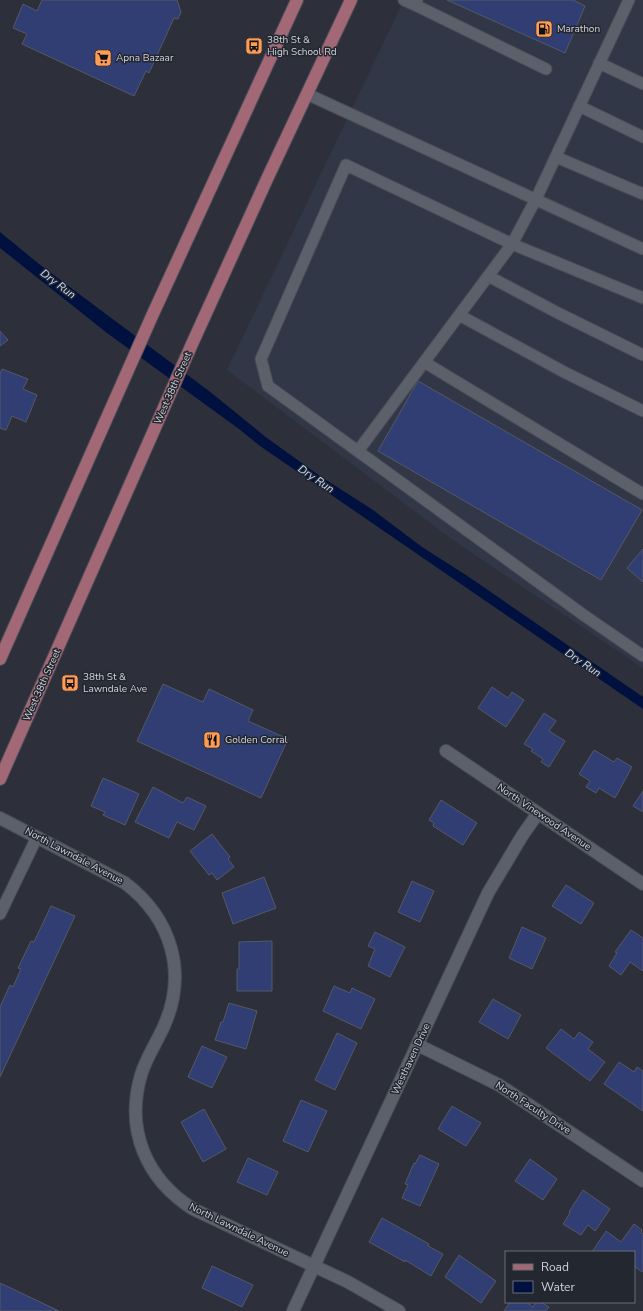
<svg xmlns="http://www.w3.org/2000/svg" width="643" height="1311" viewBox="0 0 643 1311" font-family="'Nunito Sans',sans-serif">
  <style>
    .built { fill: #323747 }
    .water { fill: #00113f }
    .building { fill: #303e74; stroke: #555964 }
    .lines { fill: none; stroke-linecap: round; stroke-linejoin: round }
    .service-casing { stroke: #4a4c55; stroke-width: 13 }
    .minor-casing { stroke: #4a4c55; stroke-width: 14 }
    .primary-casing { stroke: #4a4c55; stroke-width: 14 }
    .service { stroke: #5c606b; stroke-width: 11 }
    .minor { stroke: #5c606b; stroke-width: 12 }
    .primary { stroke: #a26875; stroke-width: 12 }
    .labels { text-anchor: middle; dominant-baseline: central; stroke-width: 3; stroke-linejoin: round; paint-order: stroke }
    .poi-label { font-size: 10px; fill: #d1d3d9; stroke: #232730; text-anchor: start }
    .street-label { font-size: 10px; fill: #d1d3d9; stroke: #232730 }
    .water-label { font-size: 11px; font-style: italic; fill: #c9ddfd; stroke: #232730 }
  </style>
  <rect width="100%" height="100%" fill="#2d303a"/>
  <path class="built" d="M404,0H643V668L453,540L227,370Z"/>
  <path class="water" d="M0,232L39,264L209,391L267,438L320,476L373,510L422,547L469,577L643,697V709L260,446L239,429L107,333L0,248Z"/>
  <path class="building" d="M42,0H177L181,12L178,19L174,18L149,73L146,71L134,96L22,44L27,34L13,28L23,4L37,11Z
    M447,0H573L585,6L565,53Z
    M0,331L8,340L0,346Z
    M2,369L28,379L23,389L37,395L26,422L12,416L6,430L0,428V374Z
    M418,381L642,510L601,580L378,451Z
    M643,549V582L627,568Z
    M163,684L203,702L209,689L253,710L248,721L288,739L261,798L137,741Z
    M492,687L508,698L512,692L524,700L506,727L478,708Z
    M544,713L556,721L549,731L565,741L549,767L541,762L543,759L531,751L533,749L524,744Z
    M594,750L614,762L617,758L632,767L615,798L599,788L596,793L586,787L590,781L579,774Z
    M103,778L139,794L125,825L103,815L105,812L91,806Z
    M153,787L183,803L187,797L206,806L194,830L177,822L169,838L135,822Z
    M643,791V812L633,806Z
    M441,800L477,823L463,845L433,826L434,823L429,820Z
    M212,834L230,857L228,859L234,867L217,880L212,873L209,875L190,851Z
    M264,877L276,908L233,924L222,893Z
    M412,881L434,891L420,922L398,912Z
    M566,885L594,903L581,924L552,906Z
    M51,906L75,916L0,1077V1007L10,985L13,987L21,969L18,968L31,941L34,942Z
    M522,927L546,938L532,969L509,958Z
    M631,930L643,938V971L630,962L621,975L609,966L617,953L615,952Z
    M375,932L405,947L390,977L368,966L375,949L368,946Z
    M272,941V991H237V969H239V942Z
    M334,986L350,993L352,988L375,999L361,1029L323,1011Z
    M493,999L521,1015L508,1039L479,1022Z
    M229,1003L257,1011L246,1049L215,1040L221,1022H223Z
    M561,1029L574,1039L579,1032L593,1042L588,1049L605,1062L590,1081L546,1048Z
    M337,1033L357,1043L335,1090L315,1080Z
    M202,1046L227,1057L212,1088L188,1077Z
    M619,1062L634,1072L637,1067L643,1071V1111L604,1084Z
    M301,1100L327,1111L308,1152L283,1141Z
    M452,1106L481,1123L466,1146L438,1129Z
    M204,1109L226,1149L203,1162L181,1122Z
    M420,1155L439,1164L420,1206L402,1198L408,1185L405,1184L414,1163L415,1164Z
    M248,1158L278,1172L267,1195L237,1182Z
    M530,1159L557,1179L543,1200L515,1181Z
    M583,1190L610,1209L595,1231L588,1225L581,1235L563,1224L570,1213L569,1212Z
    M382,1218L429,1244L428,1246L443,1254L431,1276L405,1260V1262L369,1242Z
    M634,1224L642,1230L641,1233L643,1234V1270L642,1272L634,1266V1252H592L606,1231L621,1242Z
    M459,1255L496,1281L481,1303L445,1277Z
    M212,1266L253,1285L242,1307L202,1288Z
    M0,1283L59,1311H0Z
    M510,1302H526L533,1307L536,1302H541L549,1307L546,1311H504Z"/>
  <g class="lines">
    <defs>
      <path id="service" d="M404,0L415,5
        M417,0L415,5L546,69
        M599,63L643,84
        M307,94L643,249
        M579,106L643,137
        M556,157L643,194
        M488,276L558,313L643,355
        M643,298L512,244L346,165L261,359L268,386L585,616L643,656
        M459,315L564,372L643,411
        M424,362L643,494
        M358,451L512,244L536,199L629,0
        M0,914L37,837"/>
      <path id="minor" d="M446,751L643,884
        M0,818L125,883C171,918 188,972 164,1026C157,1042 146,1058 141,1075C125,1130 146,1179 193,1209L348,1282L399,1311
        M418,1045L499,1085L643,1181
        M293,1311L488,893L522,836L538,813"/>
      <path id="primary" d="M0,659L152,316L297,0
        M0,779L192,344L267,179L351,0"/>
    </defs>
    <use href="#service" class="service-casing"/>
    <use href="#minor" class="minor-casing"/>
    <use href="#primary" class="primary-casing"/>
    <use href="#service" class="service"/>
    <use href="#minor" class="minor"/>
    <use href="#primary" class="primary"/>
  </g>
  <defs>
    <symbol id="fuel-square" viewBox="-11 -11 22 22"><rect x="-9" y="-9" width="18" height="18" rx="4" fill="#fd9c55" stroke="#232730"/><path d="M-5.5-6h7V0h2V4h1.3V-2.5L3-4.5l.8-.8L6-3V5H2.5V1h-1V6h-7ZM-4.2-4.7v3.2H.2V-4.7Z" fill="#111"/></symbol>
    <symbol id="bus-square" viewBox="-11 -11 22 22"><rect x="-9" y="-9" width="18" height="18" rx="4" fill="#fd9c55" stroke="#232730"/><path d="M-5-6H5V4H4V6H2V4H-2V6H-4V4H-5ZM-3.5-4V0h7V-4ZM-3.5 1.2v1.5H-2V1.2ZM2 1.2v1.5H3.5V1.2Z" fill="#111"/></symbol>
    <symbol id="supermarket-square" viewBox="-11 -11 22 22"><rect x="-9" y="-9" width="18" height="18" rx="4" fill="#fd9c55" stroke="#232730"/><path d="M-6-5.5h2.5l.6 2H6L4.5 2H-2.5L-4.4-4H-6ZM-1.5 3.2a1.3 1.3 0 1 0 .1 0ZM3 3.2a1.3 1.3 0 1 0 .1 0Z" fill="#111"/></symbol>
    <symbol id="restaurant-square" viewBox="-11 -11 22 22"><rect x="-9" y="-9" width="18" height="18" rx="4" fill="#fd9c55" stroke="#232730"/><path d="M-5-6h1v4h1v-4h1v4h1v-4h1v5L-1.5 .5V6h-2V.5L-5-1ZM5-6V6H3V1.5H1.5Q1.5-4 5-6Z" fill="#111"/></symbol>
  </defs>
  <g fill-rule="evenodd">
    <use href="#fuel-square" x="534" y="19" width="20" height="20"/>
    <use href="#bus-square" x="244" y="36" width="20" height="20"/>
    <use href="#supermarket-square" x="93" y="48" width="20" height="20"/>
    <use href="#bus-square" x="60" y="673" width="20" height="20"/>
    <use href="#restaurant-square" x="202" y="730" width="20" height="20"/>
  </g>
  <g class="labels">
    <g class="poi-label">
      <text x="557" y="29">Marathon</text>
      <text x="267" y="40">38th St &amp;<tspan x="267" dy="12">High School Rd</tspan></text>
      <text x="116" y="58">Apna Bazaar</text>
      <text x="83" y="677">38th St &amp;<tspan x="83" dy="12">Lawndale Ave</tspan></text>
      <text x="225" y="740">Golden Corral</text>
    </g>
    <g class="street-label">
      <text transform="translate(173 388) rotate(-66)">West 38th Street</text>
      <text transform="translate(42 685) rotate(-66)">West 38th Street</text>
      <text transform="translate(544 817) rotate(34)">North Vinewood Avenue</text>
      <text transform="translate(74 856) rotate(28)">North Lawndale Avenue</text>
      <text transform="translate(411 1059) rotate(-65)">Westhaven Drive</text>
      <text transform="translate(533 1108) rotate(33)">North Faculty Drive</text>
      <text transform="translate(239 1230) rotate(26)">North Lawndale Avenue</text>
    </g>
    <g class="water-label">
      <text transform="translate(58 284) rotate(37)">Dry Run</text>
      <text transform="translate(316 479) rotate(34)">Dry Run</text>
      <text transform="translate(583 663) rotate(34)">Dry Run</text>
    </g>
  </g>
  <rect x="505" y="1251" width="130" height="52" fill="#232730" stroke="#696c74"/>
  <rect x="513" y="1264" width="20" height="6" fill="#a26875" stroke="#696c74"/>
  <text x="541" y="1271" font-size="12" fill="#d1d3d9">Road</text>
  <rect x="513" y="1281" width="20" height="12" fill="#00113f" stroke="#696c74"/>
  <text x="541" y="1291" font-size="12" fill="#d1d3d9">Water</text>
</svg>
